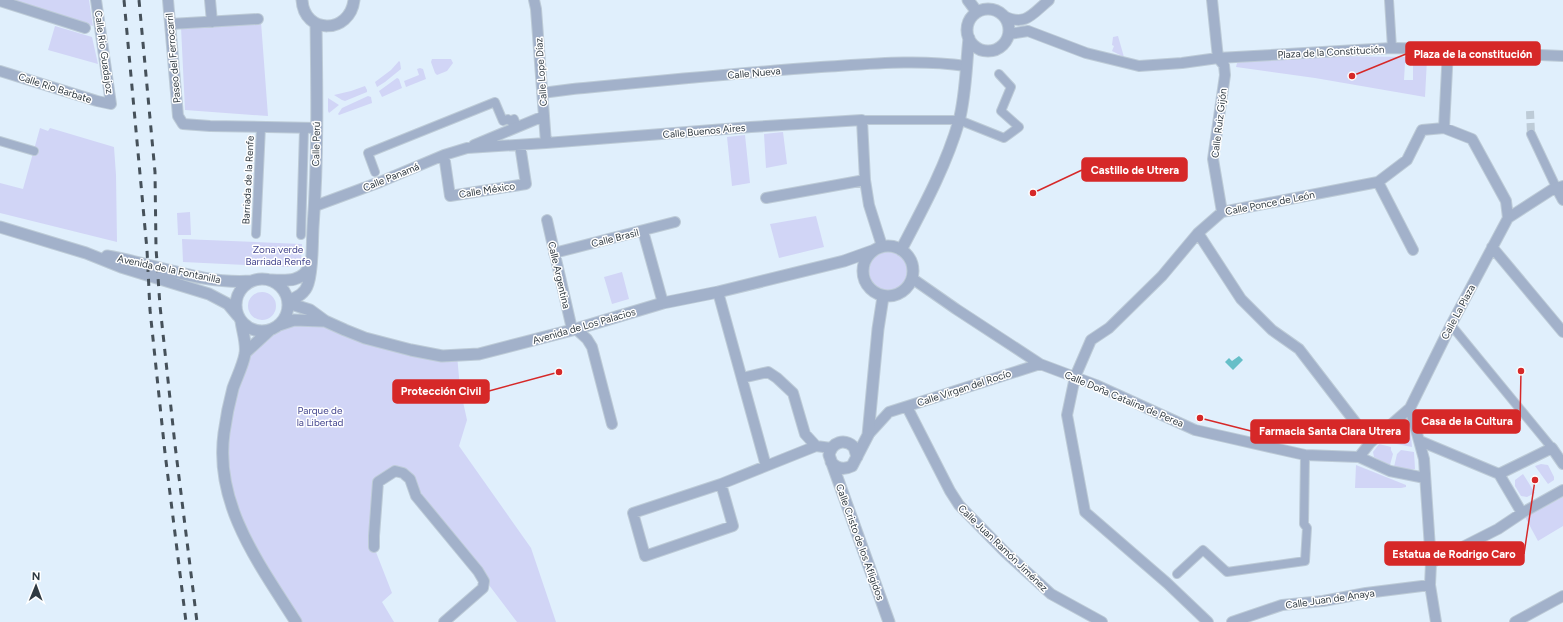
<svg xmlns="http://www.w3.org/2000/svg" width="1563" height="622" viewBox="0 0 1563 622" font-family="Figtree,sans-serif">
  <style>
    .green { fill: #d1d5f6; fill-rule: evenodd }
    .water { fill: #66bfc8 }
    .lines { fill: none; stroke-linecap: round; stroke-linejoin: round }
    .pedestrian-tunnel { stroke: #bdcbd7; stroke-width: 8; stroke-dasharray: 8 4; stroke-linecap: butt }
    .minor-tunnel { stroke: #bdcbd7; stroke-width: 10; stroke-dasharray: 10 5; stroke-linecap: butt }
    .pedestrian-casing { stroke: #bdcbd7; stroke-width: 10 }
    .minor-casing { stroke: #bdcbd7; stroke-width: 12 }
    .tertiary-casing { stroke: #bdcbd7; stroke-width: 13 }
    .pedestrian { stroke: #a2b1ca; stroke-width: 8 }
    .minor { stroke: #a2b1ca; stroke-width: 10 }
    .tertiary { stroke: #a2b1ca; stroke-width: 11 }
    .rail { stroke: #46515a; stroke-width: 3; stroke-dasharray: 7 7; stroke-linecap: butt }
    .labels { text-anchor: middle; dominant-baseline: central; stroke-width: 3; stroke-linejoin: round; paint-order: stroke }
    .street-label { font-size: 10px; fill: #303a42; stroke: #fff }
    .park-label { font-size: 10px; fill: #45478f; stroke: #fff }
    .leader { fill: none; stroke: #d62828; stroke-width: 1.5 }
    .callout-dot { fill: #d62828; stroke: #fff; stroke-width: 1.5 }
    .callout { fill: #d62828; stroke: #d62828; stroke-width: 1.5 }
    .callout-label { font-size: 11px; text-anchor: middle; font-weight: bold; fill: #fff }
  </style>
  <rect width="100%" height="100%" fill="#e0effc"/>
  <path class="green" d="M8,0H89L93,26Z
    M261,22L268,116L185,110L181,27Z
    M55,26L92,37L98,64L48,50Z
    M1118,36L1124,57L1112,51L1114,46L1112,45L1113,37Z
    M1293,56L1425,57L1427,59L1425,97L1315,78L1236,67L1238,59ZM1405,63H1413V80H1404Z
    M432,59H451L453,63L447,71L437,75L435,73L431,62Z
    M399,61L400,62L401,69L385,82L377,87L375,82L391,70Z
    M420,68L423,69L426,79L406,87L404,81L419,75L417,69Z
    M397,78L399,79L402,88L382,97L379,91Z
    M365,86L367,90V92L345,101L342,100L334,95L351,91Z
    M368,96L371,97L372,103L339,115L338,114L342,108Z
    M328,98L339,105L329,113L328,111Z
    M40,128L48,131L50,128L114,147L116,175L117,242L0,213V183L23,189Z
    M783,132L787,164L766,168L764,134Z
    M745,135L750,183L732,186L727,137Z
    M190,212L191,235H178L177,213Z
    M816,216L824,247L779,258L770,224Z
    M182,239L302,244L301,263L297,265L288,267L183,262Z
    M869 271a19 19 0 1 1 38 0a19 19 0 1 1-38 0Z
    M622,272L629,299L612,304L604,277Z
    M248 306a14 14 0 1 1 28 0a14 14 0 1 1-28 0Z
    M308,319L365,338L457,355L460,388L467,420L459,446L531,548L556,622H517L404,473L378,482L374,547L392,593L382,602L394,622H296L239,527L223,460L245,353L266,331Z
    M1399,422L1410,426L1412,447L1381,441Z
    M1379,444L1391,447V450L1393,454L1390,465L1374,457L1373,452Z
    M1401,450L1414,452L1415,469L1407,470L1394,467L1397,454Z
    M1541,464L1548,465L1554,477V480L1548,484L1535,466Z
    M1356,465L1406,485V487L1401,488H1355Z
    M1523,474L1535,493L1527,497L1521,496L1515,486V480Z
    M1563,497V526L1538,541L1525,517Z"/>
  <path class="water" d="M1239,356L1243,360L1233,370L1225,362L1229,358L1232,361Z"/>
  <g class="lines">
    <path class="pedestrian-tunnel" d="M1530,111L1531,134"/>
    <path class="minor-tunnel" d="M1359,427L1367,438"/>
    <defs>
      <path id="pedestrian" d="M1389,0L1392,48
        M862,120H959L1004,138L1019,127L1001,111L1011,87L999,74
        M1531,134L1556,187L1563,185
        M0,141L34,151
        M375,172L368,153L495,102L503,121L508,119L510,121L514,119L517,127
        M256,234L261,127
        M301,235L304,129
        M1451,325L1552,448
        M1177,574L1203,550L1227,572L1305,561L1307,528L1304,524L1305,455"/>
      <path id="minor" d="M168,0L178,116L183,124L210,126L316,128
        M210,0L212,22
        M534,0L536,9L546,143
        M1212,0L1218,58
        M0,1L85,28
        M1004,16C1026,27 1033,13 1049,0
        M170,24L258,19
        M1028,31L1086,53L1139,66L1182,63L1218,58L1392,48L1448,49L1478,52L1563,56
        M1009,34L1028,31
        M1218,58L1224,65L1225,75L1213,159L1222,212
        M0,71L97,101L111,104L96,0
        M542,93L573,89C656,81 738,73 821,67C869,64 918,59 966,66
        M1444,128L1448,49
        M474,145L544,116
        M444,155L450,196L526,184L520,145
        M1378,182L1413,250
        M766,198L865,180
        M315,206L380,182L444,155L467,148L546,143L751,127L862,120L865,180L869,205L882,246
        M547,220L572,329
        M643,231L663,303
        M1198,233L1241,299L1272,330L1299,349L1359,427
        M1492,247L1563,332
        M554,253L675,222
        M913,279L956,309L1040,364L1096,385L1195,430L1305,455L1359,457L1390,471L1425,478
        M718,292L766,466
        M576,329L587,339L592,347L612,424
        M742,378L768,372L777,378L793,393L805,434L816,446L831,448
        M907,407L950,491L959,505L1005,552L1051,594L1102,622
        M1410,408L1424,459L1431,563L1430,585L1436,622
        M868,435L889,412L1040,364
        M1420,441L1499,474L1522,513
        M1359,457L1370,443L1410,408L1451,325L1508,218L1556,187L1563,200
        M1499,474L1552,448L1563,464
        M721,484L733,526L645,556L633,513L721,484L816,446
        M374,547V536L378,482L395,471L403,473L410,479L416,496L478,571L484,581L483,588L444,622
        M1431,563L1498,529L1522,513L1563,490
        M1208,622L1167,583L1085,512L1067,415L1075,377L1091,340L1109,328L1162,276L1198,233L1222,212L1378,182L1407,160L1422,130L1444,128L1472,139L1506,201L1508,218
        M1232,622L1282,605L1323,601L1366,593L1430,585
        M1515,622L1563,596"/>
      <path id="tertiary" d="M302,0C304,35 350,34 354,0
        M968,0L977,12
        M967 30a21 21 0 1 1 42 0a21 21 0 1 1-42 0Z
        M0,227L86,253L121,267L209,294L228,304L238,316
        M863 271a25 25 0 1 1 50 0a25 25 0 1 1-50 0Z
        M901,250C923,208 946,166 959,121C966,94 966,66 969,38
        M107,256C155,264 203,285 252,281
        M236 305a26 26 0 1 1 52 0a26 26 0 1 1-52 0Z
        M271,280C288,281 303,282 311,264
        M288,301C297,297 305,294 308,284C313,269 312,244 313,227C318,160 317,91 316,24
        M288,303L310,310L325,321L345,330L365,338L411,350L442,356L479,354L576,329L663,303L718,292L844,261L872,251
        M241,321C242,330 247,344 245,354C243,365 237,377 233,388C229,403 226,418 224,433C214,505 260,565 296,622
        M279,325L294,320L323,321
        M245,353L270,330
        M857,457L854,447C844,438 832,442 829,455L889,622
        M831,462C837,469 844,470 852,466L868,435L878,329L883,297"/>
    </defs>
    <use href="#pedestrian" class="pedestrian-casing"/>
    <use href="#minor" class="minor-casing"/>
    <use href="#tertiary" class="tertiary-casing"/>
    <use href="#pedestrian" class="pedestrian"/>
    <use href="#minor" class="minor"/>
    <use href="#tertiary" class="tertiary"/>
    <path class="rail" d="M124,0L147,250L150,310L165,453L186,622
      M139,0L155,172L156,248L160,306L175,445L197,622"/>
  </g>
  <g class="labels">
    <g class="street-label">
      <text transform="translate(104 52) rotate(82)">Calle Rio Guadajoz</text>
      <text transform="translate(1331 52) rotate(-3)">Plaza de la Constitución</text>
      <text transform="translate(173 58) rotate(-95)">Paseo del Ferrocarril</text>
      <text transform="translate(541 72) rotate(-94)">Calle Lope Díaz</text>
      <text transform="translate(754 73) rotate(-5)">Calle Nueva</text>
      <text transform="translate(55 88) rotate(18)">Calle Rio Barbate</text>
      <text transform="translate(1219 123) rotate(-83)">Calle Ruiz Gijón</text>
      <text transform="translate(704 131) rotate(-5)">Calle Buenos Aires</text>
      <text transform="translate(316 144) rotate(-89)">Calle Perú</text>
      <text transform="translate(391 177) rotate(-22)">Calle Panamá</text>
      <text transform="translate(248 180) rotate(-87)">Barriada de la Renfe</text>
      <text transform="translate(487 190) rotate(-9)">Calle México</text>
      <text transform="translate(1270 203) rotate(-11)">Calle Ponce de León</text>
      <text transform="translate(615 238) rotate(-14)">Calle Brasil</text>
      <text transform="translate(169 269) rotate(12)">Avenida de la Fontanilla</text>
      <text transform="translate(559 275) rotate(77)">Calle Argentina</text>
      <text transform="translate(1458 312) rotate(-62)">Calle La Plaza</text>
      <text transform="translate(584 326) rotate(-16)">Avenida de Los Palacios</text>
      <text transform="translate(964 388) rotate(-18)">Calle Virgen del Rocío</text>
      <text transform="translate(1124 399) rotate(23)">Calle Doña Catalina de Perea</text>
      <text transform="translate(860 542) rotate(70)">Calle Cristo de los Afligidos</text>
      <text transform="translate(1003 548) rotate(44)">Calle Juan Ramón Jiménez</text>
      <text transform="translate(1330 599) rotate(-8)">Calle Juan de Anaya</text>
    </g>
    <g class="park-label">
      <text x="278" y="249">Zona verde<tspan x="278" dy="12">Barriada Renfe</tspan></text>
      <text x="320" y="410">Parque de<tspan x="320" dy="12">la Libertad</tspan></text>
    </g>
  </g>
  <path class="leader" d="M1352 76L1406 54M1033 193L1082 170M559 372L489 391M1521 371L1520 421M1200 418L1251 431M1535 480L1524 554"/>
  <g class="callout-dot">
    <circle cx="1352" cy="76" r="4"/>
    <circle cx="1033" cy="193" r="4"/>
    <circle cx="559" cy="372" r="4"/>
    <circle cx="1521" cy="371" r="4"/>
    <circle cx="1200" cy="418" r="4"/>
    <circle cx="1535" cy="480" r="4"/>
  </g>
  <g class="callout">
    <rect x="1406" y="42" width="134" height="23" rx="4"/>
    <rect x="1082" y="158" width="105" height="23" rx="4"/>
    <rect x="393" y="380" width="96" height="23" rx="4"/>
    <rect x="1413" y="410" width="107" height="23" rx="4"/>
    <rect x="1251" y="420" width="158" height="23" rx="4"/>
    <rect x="1385" y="542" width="139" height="23" rx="4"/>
  </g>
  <g class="callout-label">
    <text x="1473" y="58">Plaza de la constitución</text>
    <text x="1135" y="174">Castillo de Utrera</text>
    <text x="441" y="395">Protección Civil</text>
    <text x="1467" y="425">Casa de la Cultura</text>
    <text x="1330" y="435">Farmacia Santa Clara Utrera</text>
    <text x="1454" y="558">Estatua de Rodrigo Caro</text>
  </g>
  <g transform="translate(36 586) rotate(1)" stroke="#ffffff" stroke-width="3" paint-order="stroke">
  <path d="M0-3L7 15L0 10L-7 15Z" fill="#303a42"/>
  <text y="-6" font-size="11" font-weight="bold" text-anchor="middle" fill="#303a42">N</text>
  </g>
</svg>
